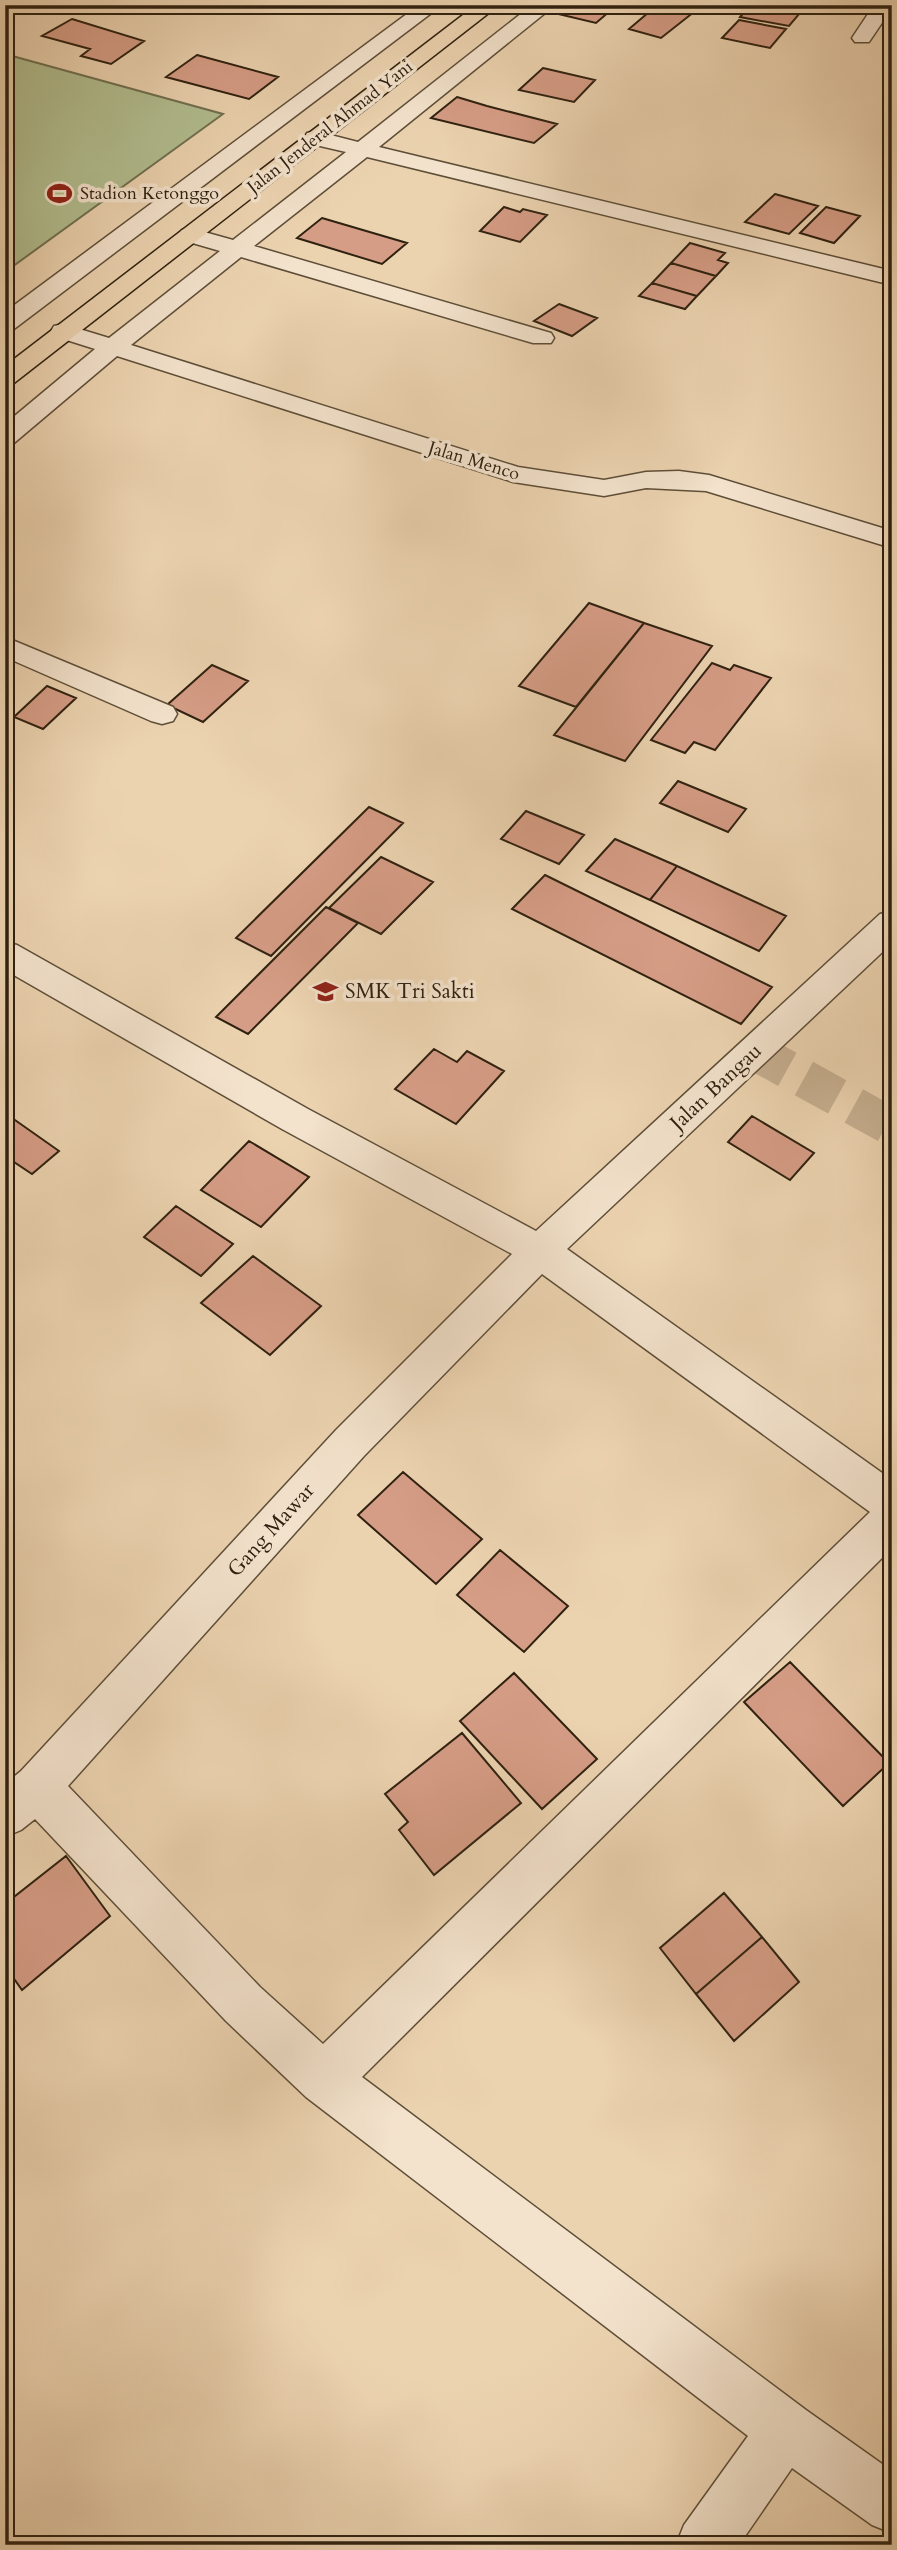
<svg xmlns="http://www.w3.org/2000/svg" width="897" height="2550" viewBox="0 0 897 2550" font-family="Cardo,serif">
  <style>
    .green { fill: #b2be90; stroke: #707050; stroke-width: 2 }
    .building { fill: #d69d86; stroke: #2f2110; stroke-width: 2 }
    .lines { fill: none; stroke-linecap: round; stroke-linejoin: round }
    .minor-tunnel { stroke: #c6af90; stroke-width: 38; stroke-dasharray: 38 19; stroke-linecap: butt }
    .minor-casing { stroke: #5e4e38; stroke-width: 3 }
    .major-casing { stroke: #2f2110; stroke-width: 3 }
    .minor { fill: #f3e2cc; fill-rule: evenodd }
    .major { fill: #ecd3b0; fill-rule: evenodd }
    .labels { text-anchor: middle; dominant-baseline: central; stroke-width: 7; stroke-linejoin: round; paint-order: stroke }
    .far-street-label { font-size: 18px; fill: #2f2110; stroke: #f3e2cc }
    .far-poi-label { font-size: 18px; fill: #2f2110; stroke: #f3e2cc; text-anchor: start }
    .poi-label { font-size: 21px; fill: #2f2110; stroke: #f3e2cc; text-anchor: start }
    .street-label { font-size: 21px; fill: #2f2110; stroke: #f3e2cc }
  </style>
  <rect width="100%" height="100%" fill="#ecd3b0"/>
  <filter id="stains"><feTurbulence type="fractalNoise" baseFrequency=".00286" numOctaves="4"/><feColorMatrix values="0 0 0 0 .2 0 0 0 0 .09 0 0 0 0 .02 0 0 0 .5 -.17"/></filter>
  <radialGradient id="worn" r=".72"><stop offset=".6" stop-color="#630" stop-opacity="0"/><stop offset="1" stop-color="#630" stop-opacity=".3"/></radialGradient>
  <path class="green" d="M5,54L223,114L5,272Z"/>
  <path class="building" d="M5,5H31L18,14L5,11Z
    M563,5H617L596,23L554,13Z
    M618,5H688L699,8L661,38L629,29L649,12Z
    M750,5H762L800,13L789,26L740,17Z
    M72,19L144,41L111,64L81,56L90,49L42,36Z
    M739,20L786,29L770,48L722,38Z
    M197,55L278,77L249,99L166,77Z
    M543,68L595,80L574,102L519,90Z
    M457,97L487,106L557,124L534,143L431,118Z
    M775,194L818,206L789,234L745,222Z
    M504,207L520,212L523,209L547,215L520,242L480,231Z
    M826,207L860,216L834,243L800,233Z
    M322,218L407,243L382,264L297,238Z
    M690,243L725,253L718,260L728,263L716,276L671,263Z
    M671,263L716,276L697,296L652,283Z
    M652,283L697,296L685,309L639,296Z
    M559,304L597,318L572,336L534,321Z
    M589,603L644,623L576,707L519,686Z
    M644,623L712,646L625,761L554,735Z
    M712,663L730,670L734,665L771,678L715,750L694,742L685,753L651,740Z
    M212,665L248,681L203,722L167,705Z
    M47,686L76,698L43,729L14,717Z
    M678,781L746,809L728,832L660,803Z
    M369,807L403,823L271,956L236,938Z
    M526,811L584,835L559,864L501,839Z
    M615,839L677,866L650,900L586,871Z
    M381,857L433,882L381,934L329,908Z
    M677,866L786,916L759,951L650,900Z
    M545,875L772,987L741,1024L512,909Z
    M326,907L358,923L248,1034L216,1017Z
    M434,1049L457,1062L467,1051L504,1071L456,1124L395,1089Z
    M5,1113L59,1151L32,1174L5,1156Z
    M752,1116L814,1153L790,1180L728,1142Z
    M249,1141L309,1177L261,1227L201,1190Z
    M176,1206L233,1244L201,1276L144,1237Z
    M253,1256L321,1306L270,1355L201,1303Z
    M403,1472L482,1539L436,1584L358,1515Z
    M500,1550L568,1606L524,1652L457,1595Z
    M790,1662L889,1763L843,1806L744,1702Z
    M514,1673L597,1759L542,1809L460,1721Z
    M462,1733L521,1803L434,1875L399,1830L408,1822L385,1794Z
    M66,1856L110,1916L22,1990L5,1966V1904Z
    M724,1893L762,1937L696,1994L660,1948Z
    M762,1937L799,1982L734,2041L696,1994Z"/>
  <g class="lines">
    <path class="minor-tunnel" d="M754,1051L892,1127"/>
    <defs>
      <path id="minor" d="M419,5H442L14,329L5,331V312Z
        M532,5H555L379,147L892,271V285L367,157L254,246L551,333L554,338L551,343H533L241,257L131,345L518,467L604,480L646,472L679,471L709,475L892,531V548L706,491L646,488L604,496L513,482L117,356L14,443L5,445V424L95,349L54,336L51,331L54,326L63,324L109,338L220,251L182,240L178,235L182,230L190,228L233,240L346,152L307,143L304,138L307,133L315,131L358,142Z
        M874,5H892V8L869,42H855L852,38Z
        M5,637L173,707L177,714L173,721L162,724L151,721L5,657Z
        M892,911V943L567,1249L892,1480V1548L362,2077L806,2410L892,2471V2533L872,2525L792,2468L739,2545H676L684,2525L748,2436L306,2097L226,2021L35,1819L21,1830L5,1837V1784L21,1771L336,1430L512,1254L282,1129L5,970V942L17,945L308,1109L536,1231L880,914ZM542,1274L870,1512L323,2044L260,1987L68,1786L364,1456Z"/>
      <path id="major" d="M476,5H499L14,383L5,386V366Z"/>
    </defs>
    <use href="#minor" class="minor-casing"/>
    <use href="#major" class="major-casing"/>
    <use href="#minor" class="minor"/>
    <use href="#major" class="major"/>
  </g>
  <defs>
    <symbol id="stadium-bare" viewBox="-9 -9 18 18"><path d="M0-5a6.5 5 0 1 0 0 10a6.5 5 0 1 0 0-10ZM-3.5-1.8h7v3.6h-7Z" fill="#8f2418" stroke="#f3e2cc" stroke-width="2.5" paint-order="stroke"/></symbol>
    <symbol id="school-bare" viewBox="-9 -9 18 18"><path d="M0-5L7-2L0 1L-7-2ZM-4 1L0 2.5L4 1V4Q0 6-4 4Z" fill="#8f2418" stroke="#f3e2cc" stroke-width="2.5" paint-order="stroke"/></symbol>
  </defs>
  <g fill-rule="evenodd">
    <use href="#stadium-bare" x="42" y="176" width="35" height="35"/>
    <use href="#school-bare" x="308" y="974" width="35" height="35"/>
  </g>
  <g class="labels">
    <g class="far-street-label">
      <text transform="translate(330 127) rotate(-38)">Jalan Jenderal Ahmad Yani</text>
      <text transform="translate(474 461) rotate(17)">Jalan Menco</text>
    </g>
    <g class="far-poi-label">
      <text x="80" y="193">Stadion Ketonggo</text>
    </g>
    <g class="poi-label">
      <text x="345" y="991">SMK Tri Sakti</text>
    </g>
    <g class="street-label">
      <text transform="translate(716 1087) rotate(-43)">Jalan Bangau</text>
      <text transform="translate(271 1530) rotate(-48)">Gang Mawar</text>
    </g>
  </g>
  <rect width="897" height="2550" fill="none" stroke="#ecd3b0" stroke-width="28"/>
  <rect x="7" y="7" width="883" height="2536" fill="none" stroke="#2f2110" stroke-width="3.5"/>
  <rect x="14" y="14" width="869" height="2522" fill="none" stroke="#2f2110" stroke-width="2"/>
  <rect width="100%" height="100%" filter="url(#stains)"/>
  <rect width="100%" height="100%" fill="url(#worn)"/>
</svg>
